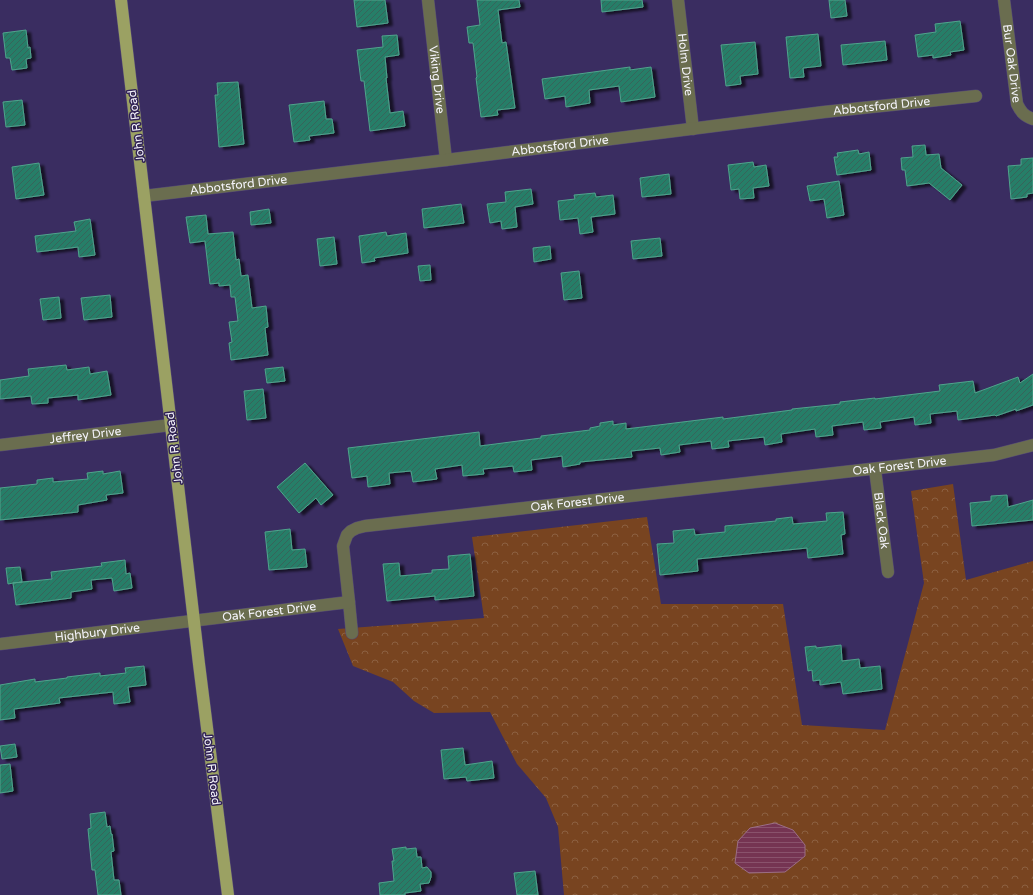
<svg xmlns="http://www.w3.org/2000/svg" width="1033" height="895" viewBox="0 0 1033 895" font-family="'Varela Round',sans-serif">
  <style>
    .forest { fill: url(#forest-crowns) }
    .water { fill: url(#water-rules); stroke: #9b6e85 }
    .building { fill: url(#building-hatch); stroke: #50a38c; filter: url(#shadow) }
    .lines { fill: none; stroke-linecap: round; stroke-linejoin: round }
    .minor-casing { stroke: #544977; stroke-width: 13 }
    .major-casing { stroke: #544977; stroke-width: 13 }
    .minor { stroke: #6a6d4f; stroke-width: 12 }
    .major { stroke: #9ba163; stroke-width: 12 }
    .labels { text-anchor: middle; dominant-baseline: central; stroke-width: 3; stroke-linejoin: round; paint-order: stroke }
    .street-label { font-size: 12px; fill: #f5f4fb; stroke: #302255 }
  </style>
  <defs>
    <pattern id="forest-crowns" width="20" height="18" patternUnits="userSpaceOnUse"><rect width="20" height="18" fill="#784420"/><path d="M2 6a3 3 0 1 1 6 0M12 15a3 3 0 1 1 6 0" fill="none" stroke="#8c6041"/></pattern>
    <pattern id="water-rules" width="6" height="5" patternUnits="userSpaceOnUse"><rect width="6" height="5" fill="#753452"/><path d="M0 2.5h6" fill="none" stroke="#89526c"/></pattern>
    <pattern id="building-hatch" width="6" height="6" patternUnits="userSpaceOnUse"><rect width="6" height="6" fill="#267e68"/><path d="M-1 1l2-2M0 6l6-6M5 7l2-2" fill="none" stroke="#38645a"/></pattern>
    <filter id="shadow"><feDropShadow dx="4.5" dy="2.5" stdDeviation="1" flood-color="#0009"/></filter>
  </defs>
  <rect width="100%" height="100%" fill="#3a2d61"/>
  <path class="forest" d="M953,484L966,580L1033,561V895H564L558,827L546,798L517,764L490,712L434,713L414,701L393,682L353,666L338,629L484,618L472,537L647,517L661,604H783L802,725L885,730L924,583L911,491Z"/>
  <path class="water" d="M775,823L793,830L805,845V856L785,872L749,873L735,863L738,841L750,828Z"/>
  <path class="building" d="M354,0H385L388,23L357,27Z
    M477,0H519L520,7L498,10L502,43L506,42L515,108L497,110L498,115L481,117L476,78L477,77L473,43H469L467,27L480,25Z
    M601,0H642L643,7L602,12Z
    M829,0H845L847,16L831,18Z
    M960,21L964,50L950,52L951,55L933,58V55L918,57L915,35L936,32L935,24Z
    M26,30L28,48L30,47L31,58L26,59L27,68L12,70L10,58H6L3,33Z
    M818,34L821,66L803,68L804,77L790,78L786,37Z
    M397,35L399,55L385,57L387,78H386L390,113L403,111L405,126L370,131L364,81H361L357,50L383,47L382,36Z
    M885,41L887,60L843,65L841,45Z
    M755,42L758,74L740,76L741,84L726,86L721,45Z
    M630,67V70L651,67L655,97L621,102L619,86L589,90L590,103L566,107L565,96L545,99L542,79Z
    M238,82L244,144L219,147L215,95H218L217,83Z
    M22,100L25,125L6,127L3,102Z
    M324,101L326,119H332L334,133L309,136L310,140L294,142L289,105Z
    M925,145L926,155L939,154L941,168L962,185L950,200L929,183L907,186L905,170H902L901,158L913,157L912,146Z
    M858,150L859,154L869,152L871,170L837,175L834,157H838L837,153Z
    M1033,158V193L1027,194V197L1011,199L1008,166L1021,165V159Z
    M753,162L754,167L766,165L769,186L753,188L754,198L740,199L739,189L731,190L728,165Z
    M39,163L44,195L16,199L12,167Z
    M669,174L671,194L642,197L640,178Z
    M839,181L844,215L827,218L824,199L810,201L807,186Z
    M531,189L533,204L515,207L517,227L502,229L501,221L490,223L487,204L506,202L505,192Z
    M595,193L596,197L613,195L615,214L591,217L593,232L580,234L578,218L560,220L558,201L575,199L574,195Z
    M461,204L464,223L424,228L422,209Z
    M269,209L271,223L251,225L250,212Z
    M206,215L208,234L233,232L236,260L239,259L241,276L248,275L252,308L266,306L268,327L265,328L268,355L231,360L229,343L232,342L229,322L238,321L235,297H231L230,285L219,286V283L210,284L205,241L190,243L186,217Z
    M90,219L95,255L79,257L78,247L37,252L35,236L76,231L74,222Z
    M386,232L387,236L406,233L408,253L374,258L375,261L362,263L359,236Z
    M334,237L337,264L320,266L317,239Z
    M660,238L662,256L633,259L631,241Z
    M550,246L551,259L534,262L533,248Z
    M430,265L431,280L420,281L418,266Z
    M579,271L582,298L564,300L561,273Z
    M110,295L112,317L84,320L81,298Z
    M59,297L61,318L43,320L40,299Z
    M66,365L67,370L89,367L90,374L107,371L111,395L78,400V395L48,398V403L32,404L31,396L0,399V380L29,376L28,369Z
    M283,367L285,381L267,383L265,369Z
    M1033,374V405L1016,411V409L996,416L995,415L958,420L957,411L930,414L931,423L915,425L914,417L880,422L881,428L864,430L863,422L832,426L833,435L816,437L815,429L781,434L782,442L765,445L764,437L728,441L729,447L712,449L711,441L679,445L680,452L661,455L660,448L631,451L632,457L580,462V464L563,467L562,456L531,460L532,470L514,472L513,466L483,469L484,474L463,476L462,465L435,469L437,479L413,482L411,471L389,473L390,484L368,487L367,476L352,478L348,448L479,432L480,446L541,438V436L590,430V428L600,426V423L613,421V425L626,423V429L723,417V419L792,410V409L840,404V402L875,398V399L940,391L939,385L973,381L975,393L1018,377L1020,383Z
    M263,389L266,418L247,420L244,391Z
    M305,463L333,495L321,505L316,498L299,513L277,487Z
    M103,471V474L120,471L123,493L106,495L107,500L78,505V512L0,520V488L37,484V480L53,478V482L88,479L87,473Z
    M1007,495L1008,507L1033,500V520L972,526L970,503L991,501V496Z
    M843,512L845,534L841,535L843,554L808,558L807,548L697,559L698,571L660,575L657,544L674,543L673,531L694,529L695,535L725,532V526L776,521V519L792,517L793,524L827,521L826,513Z
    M290,529L292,550L305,549L307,567L269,570L265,532Z
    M470,554L474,596L435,600V596L387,601L383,564L399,563L400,576L432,573V570L449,569L448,556Z
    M125,560L126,574L130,573L132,588L114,591L112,578L91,580L92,589L71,592V598L16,605L13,583L8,584L6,568L20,567L22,582L13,583L52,579L51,572L102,566L101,563Z
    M841,645L842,661L859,659L860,668L880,666L882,689L843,694L841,682L820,685V680L813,681L812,670L808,671L805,647L816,646V648Z
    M144,666L146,685L128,687L130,702L114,704L113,692L59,698L60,703L14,709L15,718L0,720V685L35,679V682L67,678V677L100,673V676L126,673L125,668Z
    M15,744L17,757L2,759L0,746Z
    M463,748L465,765L492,761L494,778L467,781L466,777L444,779L441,750Z
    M10,764L13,791L0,793V765Z
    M105,812L107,827L110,826L111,834H112L114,851L111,852L114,880H119L121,895H98L95,870H92L88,829L91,828L90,814Z
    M406,847V849L416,848L417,857H421L422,868L427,867L431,872V877L429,883L420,884L421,891L405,893V895H380L379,883L394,881L392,861H394L392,849Z
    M535,871L538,895H517L514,873Z"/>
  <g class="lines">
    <defs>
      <g id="minor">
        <path id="s1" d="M428,0L446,160"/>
        <path id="s2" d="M678,0L693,129"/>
        <path id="s3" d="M1004,0L1017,104C1021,112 1024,116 1033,119"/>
        <path id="s4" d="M144,196L446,160L824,112L976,96"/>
        <path id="s5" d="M0,445L171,425"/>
        <path id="s6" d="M875,469L888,572"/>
        <path d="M349,602L352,633"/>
        <path id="s7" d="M0,644L349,602L343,546L347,535L351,531L357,528L365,526L994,455L1033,445"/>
      </g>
      <path id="major" d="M121,0L199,664L228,895"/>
    </defs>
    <use href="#minor" class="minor-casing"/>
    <use href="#major" class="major-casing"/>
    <use href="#minor" class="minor"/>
    <use href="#major" class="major"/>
  </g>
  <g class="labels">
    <g class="street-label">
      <text stroke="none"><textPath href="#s3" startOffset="64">Bur Oak Drive</textPath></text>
      <text stroke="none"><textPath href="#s2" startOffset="65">Holm Drive</textPath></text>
      <text stroke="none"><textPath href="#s1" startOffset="80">Viking Drive</textPath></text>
      <text stroke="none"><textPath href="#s4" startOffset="743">Abbotsford Drive</textPath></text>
      <text transform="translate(136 126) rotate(-97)">John R Road</text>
      <text stroke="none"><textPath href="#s4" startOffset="419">Abbotsford Drive</textPath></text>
      <text stroke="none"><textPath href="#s4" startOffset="95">Abbotsford Drive</textPath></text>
      <text stroke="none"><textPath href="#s5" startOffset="86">Jeffrey Drive</textPath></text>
      <text transform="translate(174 448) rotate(-97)">John R Road</text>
      <text stroke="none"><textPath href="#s7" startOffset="978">Oak Forest Drive</textPath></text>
      <text stroke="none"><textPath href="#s7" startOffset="654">Oak Forest Drive</textPath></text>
      <text stroke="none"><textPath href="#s6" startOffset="52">Black Oak</textPath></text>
      <text stroke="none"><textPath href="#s7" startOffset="271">Oak Forest Drive</textPath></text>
      <text stroke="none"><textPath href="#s7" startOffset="98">Highbury Drive</textPath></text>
      <text transform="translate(212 769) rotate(83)">John R Road</text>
    </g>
  </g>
</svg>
